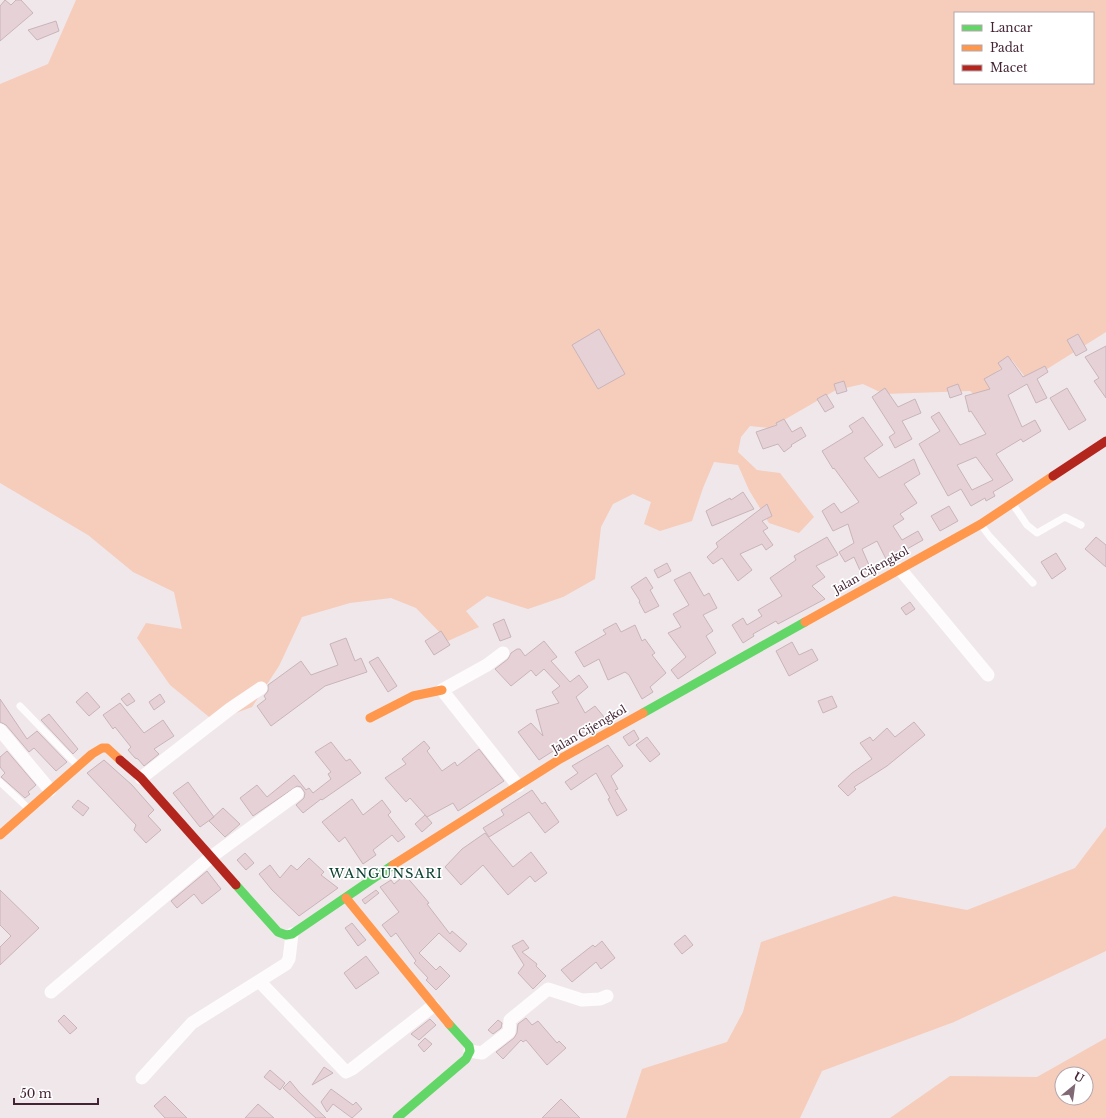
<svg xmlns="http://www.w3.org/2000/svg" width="1106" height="1118" viewBox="0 0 1106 1118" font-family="'Libre Baskerville',serif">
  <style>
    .green { fill: #f6ccba; fill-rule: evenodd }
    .building { fill: #e6d1d6; stroke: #c8b4b9; fill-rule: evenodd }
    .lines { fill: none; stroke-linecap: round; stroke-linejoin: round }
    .lane { stroke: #fdfbfc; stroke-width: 7 }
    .street { stroke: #fdfbfc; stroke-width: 13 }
    .fast { stroke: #63d668; stroke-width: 9 }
    .slow { stroke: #ff974d; stroke-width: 9 }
    .jam { stroke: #b3261e; stroke-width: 9 }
    .labels { text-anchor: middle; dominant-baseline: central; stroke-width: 3.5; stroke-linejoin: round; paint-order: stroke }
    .street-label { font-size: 11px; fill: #442434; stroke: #fff }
    .quarter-label { font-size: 13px; letter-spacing: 1px; fill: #0d4132; stroke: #fff }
  </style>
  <rect width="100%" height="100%" fill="#f0e7eb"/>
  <path class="green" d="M76,0H1106V332L1028,381L1012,360L991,376L997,397L986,405L970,391L884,394L863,384L836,390L770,428L750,426L741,437L738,452L757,470L780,473L814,517L799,533L769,523L749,490L738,465L714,462L703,488L692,521L660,531L644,524L651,502L633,494L613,504L601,527L595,579L563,597L528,609L487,596L466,611L479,627L448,641L416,608L391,598L350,603L302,617L279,666L252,707L214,721L170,685L137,638L146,623L182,629L174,592L133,572L88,535L0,483V84L48,64ZM955,13H1093V83H955Z
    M1106,827V951L954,1022L822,1071L800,1118H626L642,1069L727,1042L743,1012L761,942L894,896L967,910L1075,868Z
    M1106,1038V1118H890L950,1076L1037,1077ZM1062,1074H1086V1098H1062Z"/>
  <path class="building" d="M5,0L11,5L16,0H21L33,13L0,41V6Z
    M56,21L59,31L37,40L28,30Z
    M599,329L625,374L598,389L572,345Z
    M1078,334L1087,350L1076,356L1067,340Z
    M1106,346V398L1094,381L1099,378L1085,357Z
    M1008,356L1023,377L1045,366L1048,372L1037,379L1047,398L1036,403L1027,384L1008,395L1022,427L1035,420L1041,431L1023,442L1021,439L996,454L1013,480L993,492L995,496L986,501L985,498L971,506L961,489L948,496L919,444L940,431L931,417L939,412L960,445L986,434L971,411L969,412L965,396L990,389L984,379L1002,369L998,363ZM976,457L993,480L972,490L957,465Z
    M844,381L847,391L837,394L834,384Z
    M958,384L962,394L950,398L947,388Z
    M885,388L898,407L915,399L921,413L902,421L912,439L895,448L889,437L895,433L872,397Z
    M1067,388L1086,420L1069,430L1050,398Z
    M826,394L834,407L825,412L817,399Z
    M863,417L883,445L864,458L879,478L914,459L920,474L904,484L917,503L900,514L904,519L893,526L902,540L918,531L923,540L907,549L908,550L887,561L877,541L862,549L872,572L863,577L854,557L845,562L839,552L854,543L848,524L833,531L822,511L834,503L841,513L859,502L834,468L833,469L822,451L853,432L849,426Z
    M784,419L792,432L801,427L806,436L791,445L792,446L784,452L778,444L763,449L756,432L777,425L776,423Z
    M743,492L754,509L712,526L706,511L730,498L731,500Z
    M767,504L772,516L762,521L768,528L763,531L773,545L766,550L762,544L740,554L752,570L738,581L722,558L713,564L707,557L718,547L716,543Z
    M949,506L958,521L940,531L931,516Z
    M827,537L838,555L816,566L825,577L812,586L825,599L778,624L776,621L753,634L754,636L743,643L732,625L743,618L747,625L762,616L758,610L782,596L770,578L796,560L794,556Z
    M1096,537L1106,545V567L1085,549Z
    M1056,553L1066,569L1052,579L1041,562Z
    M667,563L671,571L658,578L654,570Z
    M690,572L704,596L709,593L717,608L703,615L713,631L706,636L716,653L678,679L671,670L686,657L668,633L681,627L673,614L689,605L674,580Z
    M646,577L653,588L650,590L659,606L645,613L639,602L640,601L631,587Z
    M910,602L915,609L906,615L901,608Z
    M504,619L511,637L500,641L493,624Z
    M616,623L621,632L635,625L642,641L645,639L655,653L652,655L666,673L650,687L653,692L642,699L629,675L625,672L608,680L599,659L584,667L575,652L606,634L603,630Z
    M441,631L450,645L434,655L425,641Z
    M346,638L355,661L361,658L367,672L325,686L271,726L257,706L266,699L264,696L268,691V685L301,661L311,675L338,665L330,644Z
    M544,641L557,657L551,661L570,682L579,675L588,687L576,697L585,713L595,706L604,717L591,726L592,727L588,731L584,733L583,732L539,760L518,732L531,723L543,736L536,710L559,703L552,692L560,686L544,669L536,676L531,670L511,686L495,669L508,659L511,653L517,649H520L525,656Z
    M792,642L799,655L812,649L818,660L789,676L776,651Z
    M378,657L397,686L388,692L369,662Z
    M87,692L100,707L89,716L76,702Z
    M129,693L135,701L127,706L121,699Z
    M160,694L165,702L154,710L149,702Z
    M832,696L837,707L823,713L818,701Z
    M0,699L27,739L37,731L67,762L56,771L34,748L29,752L6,725L0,722Z
    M120,703L144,733L163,720L174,736L154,749L159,754L144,766L138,759L135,758L128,750L131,747L115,727L113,729L103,715Z
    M49,714L78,749L73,754L41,720Z
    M914,722L925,735L887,766L854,787L856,789L848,796L838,786L852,773L872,759L860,743L870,737L873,741L887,728L895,737Z
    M634,730L639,739L629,746L623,737Z
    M647,737L660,754L650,762L636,745Z
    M424,741L430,748L427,751L442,771L455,762L457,766L479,749L504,781L458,811L453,803L427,817L410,798L406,802L385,778L406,764L402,759Z
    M331,742L346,761L350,759L361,773L322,800L321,799L303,813L296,805L304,798L305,793L301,787L297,786L253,816L240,798L257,785L267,797L294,775L306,790L309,788L313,793L331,779L328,774L331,772L315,752Z
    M608,745L623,766L611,776L618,789L615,790L627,810L617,816L608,799L610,798L596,773L571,790L565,782L578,773L572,766Z
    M7,751L36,785L28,792L30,794L25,798L1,777L5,773L0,767V757Z
    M104,760L132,785L154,810L148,816L161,830L146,843L134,830L136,825L87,773Z
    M188,782L214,817L200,827L173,793Z
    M532,790L542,804L545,802L559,822L545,833L529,812L489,837L483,828L504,815L501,810Z
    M352,799L363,815L382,800L391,812L388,815L405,837L398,842L392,835L373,850L376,855L363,864L345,837L339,842L322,822Z
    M78,800L89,808L83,816L72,807Z
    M223,808L240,824L225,837L209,821Z
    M425,815L432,823L422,832L415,824Z
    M485,833L513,867L531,852L547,873L535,882L530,876L508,895L483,865L461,885L445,867L462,849Z
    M245,853L254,863L246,870L237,860Z
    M309,858L324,872L321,875L338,888L299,916L272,890L259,874L270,865L280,878L291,865L297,870Z
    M207,871L221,889L202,904L194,894L177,908L171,901Z
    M405,875L424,897L429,903L427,904L450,934L452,931L467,944L460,952L439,933L419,953L436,970L440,966L450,976L436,990L426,980L428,978L414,963L416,961L396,933L391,937L382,925L399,912L380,887L391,880L394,884Z
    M0,890L39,928L0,965V947L11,936L0,925Z
    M376,890L379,893L365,904L362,900Z
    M352,923L366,940L358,946L345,928Z
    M685,935L693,945L682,954L674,944Z
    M523,940L529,948L522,952L537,964L536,966L546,976L533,989L518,973L524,965L512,946Z
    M602,941L615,958L601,969L596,962L572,982L561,970L593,945L595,947Z
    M366,956L379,973L356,989L344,973Z
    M64,1015L77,1028L70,1034L58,1021Z
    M526,1018L532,1025L538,1021L557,1043L559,1041L566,1048L547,1065L526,1040L523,1042L521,1040L503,1059L496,1052L514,1038L517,1033L518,1024Z
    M430,1019L436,1025L419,1040L411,1034Z
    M498,1020L502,1023L501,1028L493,1034L488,1030Z
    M425,1038L432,1044L424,1052L418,1045Z
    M324,1067L333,1073L312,1085Z
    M270,1070L285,1083L280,1090L264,1077Z
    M290,1081L299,1092L326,1118H316L283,1088Z
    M331,1089L353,1105L356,1102L362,1109L352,1118L333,1104L327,1112L321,1102Z
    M165,1096L187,1118H165L154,1106Z
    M561,1099L580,1118H542Z
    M258,1104L274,1118H245Z"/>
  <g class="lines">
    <path class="lane" d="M1012,503L1027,525L1037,533L1065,517L1081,525
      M981,525L990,537L1033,583
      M20,706L78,766
      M0,782L29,809"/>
    <path class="street" d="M900,569L988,675
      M503,653L487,665L442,690L518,786
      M0,730L50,790
      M141,778L230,709L261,688
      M259,981L346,1072L352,1069L433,1006
      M51,992L211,857L297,794
      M470,1051L482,1053L509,1032L510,1020L548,989L582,1000L600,999L607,996
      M142,1078L192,1023L286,964L289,959L292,934"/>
    <path class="fast" d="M643,713L805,622
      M236,885L278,932L286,935L292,934L393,865
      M397,1118L466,1059L470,1051L469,1046L449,1024"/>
    <path class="slow" d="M805,622L981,524L1053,476
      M370,718L413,696L442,690
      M0,835L92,754L102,748H107L120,760
      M393,865L560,759L643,713
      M346,898L449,1024"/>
    <path class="jam" d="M1053,476L1106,441
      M120,760L141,778L236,885"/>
  </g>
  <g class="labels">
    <g class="street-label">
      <text transform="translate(871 570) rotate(-29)">Jalan Cijengkol</text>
      <text transform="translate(589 729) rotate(-30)">Jalan Cijengkol</text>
    </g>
    <g class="quarter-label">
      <text x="386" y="873">WANGUNSARI</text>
    </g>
  </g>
  <rect x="954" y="12" width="140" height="72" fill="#ffffff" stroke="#b4a7ae"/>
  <rect x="962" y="25" width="20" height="6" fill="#63d668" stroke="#b4a7ae"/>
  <text x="990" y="32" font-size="12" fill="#442434">Lancar</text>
  <rect x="962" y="45" width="20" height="6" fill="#ff974d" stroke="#b4a7ae"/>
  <text x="990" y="52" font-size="12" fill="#442434">Padat</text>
  <rect x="962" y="65" width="20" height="6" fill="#b3261e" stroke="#b4a7ae"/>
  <text x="990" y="72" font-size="12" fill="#442434">Macet</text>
  <g transform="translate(1074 1086) rotate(29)"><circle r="19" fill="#ffffff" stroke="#b4a7ae"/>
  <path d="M0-3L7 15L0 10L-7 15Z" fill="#806874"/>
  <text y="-6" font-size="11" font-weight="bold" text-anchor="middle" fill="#442434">U</text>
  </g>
  <path d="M14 1098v6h84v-6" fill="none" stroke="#442434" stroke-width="2"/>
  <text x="20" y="1098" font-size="12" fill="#442434" stroke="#ffffff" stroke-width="3" paint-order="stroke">50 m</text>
</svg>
